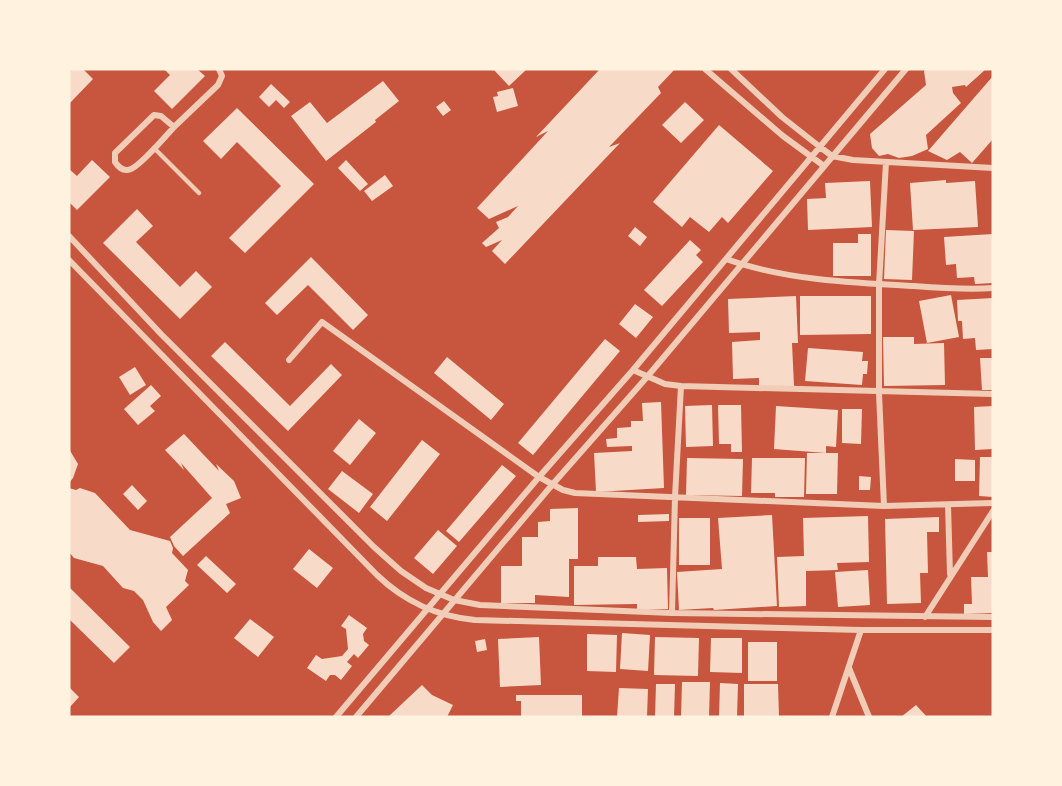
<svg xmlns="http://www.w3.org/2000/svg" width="1062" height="786" viewBox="0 0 1062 786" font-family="Signika,sans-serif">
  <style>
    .building { fill: #f7dbc8 }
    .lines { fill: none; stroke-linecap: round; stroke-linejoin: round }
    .service { stroke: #f1ccb7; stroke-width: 4.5 }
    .minor { stroke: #f1ccb7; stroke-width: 6 }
  </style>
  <rect width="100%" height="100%" fill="#c8553d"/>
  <path class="building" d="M72,69H83L93,79L69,104V72Z
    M164,69H197L205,76L172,109L154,91L170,75Z
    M493,69H527L509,86Z
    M600,69H675L658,87L661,93L609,147L620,143L505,264L492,251L502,240L486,247L482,243L499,228L496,222L508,217L518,206L489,219L477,208L548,131L536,137Z
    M926,69H986L966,87L965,85L952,87L953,93L961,103L926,135L928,149L912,156L899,158L888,154L879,156L872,148L870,134L926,85L924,71Z
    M993,76V139L972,163L960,152L947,160L928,151Z
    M383,81L399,101L375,120L376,122L326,161L291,116L310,102L327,123Z
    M271,84L290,102L284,108L276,100L269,107L259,97Z
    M513,88L518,106L497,112L493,97L498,96L497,92Z
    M444,101L451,110L443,116L436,107Z
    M685,102L704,120L681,143L662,125Z
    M237,108L314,184L245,253L229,238L281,186L237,142L221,159L203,141Z
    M719,125L773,171L728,223L722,217L709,232L690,217L682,227L653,202Z
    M92,160L110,177L77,210L69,202V169L77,176Z
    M346,160L368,184L360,191L338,168Z
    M385,175L393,186L372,201L364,191Z
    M946,180V183L975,181L978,227L913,230L910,183Z
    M870,181L872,227L808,230L807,199L826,198L825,183Z
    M137,209L153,226L136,242L180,287L196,271L212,287L180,319L103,243Z
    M635,227L647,237L640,246L628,236Z
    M886,230L914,231L912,280L884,279Z
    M858,234H871V276H833V243H858Z
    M993,234V283L975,284L974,277L957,278L956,264L946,265L944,237Z
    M690,240L701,250L696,255L703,262L662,306L644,290Z
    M311,257L368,315L353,330L308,285L277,315L265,303Z
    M951,295L959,337L927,343L919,301Z
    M796,296L798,343H792L794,386L759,387V378L733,379L732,342L760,340V332L729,333L728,299Z
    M800,296H871V334L800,335Z
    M993,298V349L976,350L975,338L963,339L962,321H958L957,300Z
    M635,304L653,317L636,338L619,324Z
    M883,337H914V344L944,343L945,385L884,386Z
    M605,339L620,351L533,455L518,443Z
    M225,342L290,406L331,364L342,375L288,431L211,356Z
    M808,348L863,352L862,361H868L867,374H863L862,385L805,381Z
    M447,357L504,404L491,420L434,373Z
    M980,358H993V390H982Z
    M135,367L146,385L130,395L119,377Z
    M151,385L161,396L150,406L155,411L138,425L124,409Z
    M661,402L664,488L596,492L594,453L632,451V446L607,447L606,439L617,438V428L631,427V421H643L642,403Z
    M712,405L713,446L686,447L685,406Z
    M718,405H741L742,452H731V444H719Z
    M776,406L838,410L836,447L826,446V453L774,449Z
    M993,406V449L975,450L974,407Z
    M842,409H862L861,444L842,443Z
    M359,419L376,433L350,465L333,451Z
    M184,434L219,471L216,464L234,481L241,498L226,504L230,513L183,556L174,546L170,537L212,498L181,463L184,470L165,450Z
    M422,440L440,454L387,521L370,507Z
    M69,449L78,464L73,478L69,483Z
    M807,453H838L837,494H806Z
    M980,457H993V497L979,496Z
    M687,458L743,459L742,496L686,495Z
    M752,458H805L804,497H775V493H751Z
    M955,459L975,460V481H955Z
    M502,465L516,476L459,542L446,531Z
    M342,471L373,494L359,513L328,489Z
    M859,476L871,477L870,490H859Z
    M132,485L147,501L138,510L123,494Z
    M69,488L76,490L80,488L95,493L130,530L170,541L173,548L172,553L188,570L185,581L189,585L166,607L172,620L161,631L153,622L143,600L134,591L123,588L103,566L74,558L69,552Z
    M578,508V559H569V597L535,595V603H501V566H522V537H538V522L550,521V509Z
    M669,514V521L638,522V515Z
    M772,515L777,606L714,610L713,608L679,610L677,572L722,569L718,518Z
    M868,516L869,562L837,563L838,570L806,571V606L779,607L777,557L804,556L803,518Z
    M939,517V532H927L928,573H920L921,603L887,604L885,519Z
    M679,518H710V565H679Z
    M438,530L457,546L433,574L414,558Z
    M309,549L333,568L317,588L293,569Z
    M987,552H993V613L964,614V604H972L971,577H988Z
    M206,556L236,584L227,593L197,565Z
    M598,557H636L637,569L667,568L668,609H637V604L574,605V566H598Z
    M868,570L870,605L838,607L835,572Z
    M69,587L130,647L114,663L69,619Z
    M349,615L367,628L363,634L364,641L369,645L358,658L354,654L347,662L352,666L341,680L335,675H330L326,681L307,668L316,655L322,659L342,656L348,649L346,629L341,626Z
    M250,619L274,637L258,657L234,638Z
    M622,633L650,635L648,671L620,669Z
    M587,634L617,635L616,672L587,671Z
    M539,637L541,685L500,687L498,639Z
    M655,637L699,638L698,676L654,675Z
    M711,638H742V673L710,672Z
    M485,639L487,650L477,652L475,641Z
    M748,642H777V681H748Z
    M682,682H710L709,717H681Z
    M720,683L738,684L737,717H719Z
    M656,684H675L674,717H655Z
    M744,684H778L779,717H744Z
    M422,685L432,695L453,705L447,717H388Z
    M69,687L79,697L69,708Z
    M619,688L648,689L647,717H617Z
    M516,695H582V717H521V701H516Z
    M916,705L927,717H901Z"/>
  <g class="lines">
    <path class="service" d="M154,148L199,193"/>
    <path class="minor" d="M705,69L783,136L824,166
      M731,69L782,117L820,147L832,156L853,160L993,168
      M154,115L161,116L174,127C165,137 141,165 131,169C124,172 119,168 115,162V153Z
      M174,127L218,85L222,76L219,69
      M69,236L161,334L374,547L401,571L426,588L454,600L480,605L672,613L993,617
      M726,259C785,280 852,283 914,286C940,288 967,290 993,288
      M69,260L377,575C405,602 436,616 475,620L861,630H993
      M289,360L322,322L539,477L563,490L575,493L884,506L993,503
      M633,370L665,384L681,386L993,394
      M948,505L950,574
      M884,506L879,393V285L886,162
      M672,613L675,497L681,386
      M925,617L993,511
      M849,668L869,717
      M336,717L539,477L633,370L885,69
      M356,717L552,485L647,377L906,69
      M832,717L861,630"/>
  </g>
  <rect width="1062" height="786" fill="none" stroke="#fff3e0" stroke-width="141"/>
</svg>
